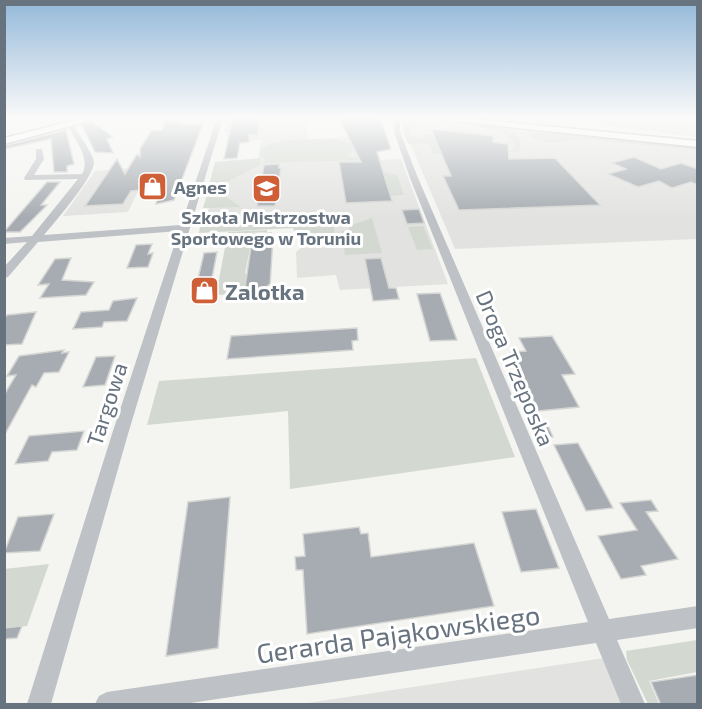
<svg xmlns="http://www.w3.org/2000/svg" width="702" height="709" viewBox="0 0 702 709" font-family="'Exo 2',sans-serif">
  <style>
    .built { fill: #e2e3e1 }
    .green { fill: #d3d9d1 }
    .building { fill: #a6acb1; stroke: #d5d6d4; stroke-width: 1.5 }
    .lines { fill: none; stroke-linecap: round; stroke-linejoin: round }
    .secondary-casing { stroke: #b1b5b9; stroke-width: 3 }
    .primary-casing { stroke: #b2b5b9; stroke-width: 3 }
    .street { fill: #bec1c5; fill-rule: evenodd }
    .secondary { fill: #fff; fill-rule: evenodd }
    .primary { fill: #fff; fill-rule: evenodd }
    .labels { text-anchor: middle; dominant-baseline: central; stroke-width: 6; stroke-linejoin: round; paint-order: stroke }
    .far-poi-label { font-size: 18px; font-weight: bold; fill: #67737f; stroke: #fff; text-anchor: start }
    .poi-label { font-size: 22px; font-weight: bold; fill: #67737f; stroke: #fff; text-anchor: start }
    .street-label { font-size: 22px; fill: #67737f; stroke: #fff }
    .near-street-label { font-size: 27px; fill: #67737f; stroke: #fff }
  </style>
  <rect width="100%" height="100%" fill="#f4f4f1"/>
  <path class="built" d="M227,118H306L308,139L349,137L361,161L401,159L448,284L340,290L336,275L297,278L296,252L307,243L303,217L205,222L220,167L257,165L261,140L226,142L228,132H224L226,125L242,121H228Z
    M574,118H697V137L586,123Z
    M403,119L697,147V239L455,249L407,136L404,135Z
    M129,168L143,181L128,212L63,216L95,171Z
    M604,658L624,704H301Z"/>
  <path class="green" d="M403,119L417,120L410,121V136L423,138L424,134L457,137L481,152L519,150L513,148L515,145L502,130L466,126C479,125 510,124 518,137C521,142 519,147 521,151L433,154L430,143L409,144L404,135Z
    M538,132L697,148V150L583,139L547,143L530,137V134Z
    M335,139L351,144L353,151L345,157H357L358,160L262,163L266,160L260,154L261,150L266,145L285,140Z
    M261,158L260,165L217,187L209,185L215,162Z
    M383,172L397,175L404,195L390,196Z
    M212,189H215L241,207L203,208L208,191Z
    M208,213L206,222L342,214V220L334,225V233L330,236L297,238L293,228L199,233L202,215Z
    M372,218L382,253L345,255L341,231L349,230V226Z
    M423,226L433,249L417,250L408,227Z
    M267,230V232L249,233L247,245H250V248L245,274H248L242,294L216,295L228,232Z
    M476,358L515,457L290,489L288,411L147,425L159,381Z
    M49,564L27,626L5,628L4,569Z
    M697,640V672L649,681L659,704H648L627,660L626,651Z"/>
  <path class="building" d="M233,118H260L257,135H249V142L240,143L237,158L224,159Z
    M339,118H380L391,149L377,152L392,201L346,203L339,162H361Z
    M165,121H182L180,124H203L174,200L156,204L160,189L131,191L123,204L85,206L117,159L125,174L137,154L140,157V149L151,131L162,130Z
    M92,122L113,137L107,139L113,153L95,152L82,125Z
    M431,129L494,136L493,142L508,144L509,159L555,158L600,205L459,210L443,176H451Z
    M66,130L74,164L67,166V172H54L51,139L4,149V146Z
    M634,157L661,169L681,163L698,169V185L691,182L672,188L659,181L638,187L608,174L626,169L612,163Z
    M279,164V168H281L275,206H257L264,165Z
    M47,182H60L41,205H47L20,232H4Z
    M419,209L424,223L407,224L402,210Z
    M271,233L270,238H273L270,285H268L267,292L244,294L253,234Z
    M152,244L148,254L153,253L148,267L127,268L136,245Z
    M217,252L209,294L194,296L204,253Z
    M71,258L62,280L94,282L86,295L40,298L49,284L38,285L55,259Z
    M381,258L389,288H396L399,299L373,301L365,259Z
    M440,293L451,324L457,340L430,341L417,294Z
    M137,298L127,321L104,322L102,327L73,329L81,312L109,310L113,301Z
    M36,312L22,344L4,345V319L7,315Z
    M357,328L358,340L352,341L353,350L227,359L231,336Z
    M552,336L575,374L562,375L579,407L538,411L511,352L526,351L519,338Z
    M64,350L62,353L69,352L59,372L44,373L36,387L32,385L4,436V395L16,375L7,376L19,356Z
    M115,356L105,385L83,387L96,357Z
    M547,424L553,437H540L535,425Z
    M84,431L77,450L52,452L48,461L15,464L29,436Z
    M578,443L613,508L586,511L554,445Z
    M230,497L218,648L166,656L188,502Z
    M651,500L658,511L646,512L678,559L641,566L646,575L621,579L598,536L637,530L620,503Z
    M536,509L559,568L521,572L502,512Z
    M54,514L40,551L4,553L18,517Z
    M359,527L361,534L368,533L371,557L474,543L494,606L307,634L303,570H296L295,557L305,556L303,534Z
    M22,626L17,638L4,639V628Z
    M698,675V705H661L651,682Z"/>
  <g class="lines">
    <defs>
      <path id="secondary" d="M84,118H100L4,144V138Z"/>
      <path id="primary" d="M424,118H465L698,141V147Z"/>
    </defs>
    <use href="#secondary" class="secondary-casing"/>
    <use href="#primary" class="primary-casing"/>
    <path class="street" d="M217,118H223L128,434L51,704H27L112,434L179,231L38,242L8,277L4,278V267L27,242L4,244V238L32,236L78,179L25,180L24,178L36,159V149H42L44,159L34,175L82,174C91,158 75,140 67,125L70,123L73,125C78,134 93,153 94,162C95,176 54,223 44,235L181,225Z
      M394,118H400V132L418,178L609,619L698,606V628L617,640L645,704H621L596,643L184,704H95L99,696L107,692L588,622L410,178L394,132Z"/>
    <use href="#secondary" class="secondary"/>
    <use href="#primary" class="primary"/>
  </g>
  <linearGradient id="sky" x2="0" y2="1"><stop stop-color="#94b9da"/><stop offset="0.54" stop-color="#fafaf9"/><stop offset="1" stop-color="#fafaf9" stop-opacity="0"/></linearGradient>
  <rect width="702" height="218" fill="url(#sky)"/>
  <defs>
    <symbol id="shop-square" viewBox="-11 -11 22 22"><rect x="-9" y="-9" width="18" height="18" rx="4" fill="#cf5f36" stroke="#fff"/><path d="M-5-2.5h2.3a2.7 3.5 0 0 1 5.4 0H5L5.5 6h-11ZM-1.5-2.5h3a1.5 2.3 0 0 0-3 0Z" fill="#fff"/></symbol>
    <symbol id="school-square" viewBox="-11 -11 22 22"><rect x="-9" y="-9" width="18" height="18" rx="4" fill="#cf5f36" stroke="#fff"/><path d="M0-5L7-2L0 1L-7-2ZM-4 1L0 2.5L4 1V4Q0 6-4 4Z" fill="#fff"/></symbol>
  </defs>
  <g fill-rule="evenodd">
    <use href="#shop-square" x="136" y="170" width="33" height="33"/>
    <use href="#school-square" x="250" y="172" width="33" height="33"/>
    <use href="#shop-square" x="188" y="274" width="33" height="33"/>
  </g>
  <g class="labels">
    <g class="far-poi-label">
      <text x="174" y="187">Agnes</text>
      <text x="266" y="217" text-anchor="middle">Szkoła Mistrzostwa<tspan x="266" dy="21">Sportowego w Toruniu</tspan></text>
    </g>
    <g class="poi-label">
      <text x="225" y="291">Zalotka</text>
    </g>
    <g class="street-label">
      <text transform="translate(516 368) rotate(67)">Droga Trzeposka</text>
      <text transform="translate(106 404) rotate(-72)">Targowa</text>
    </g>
    <g class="near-street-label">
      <text transform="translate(398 633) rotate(-8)">Gerarda Pająkowskiego</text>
    </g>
  </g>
  <rect width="702" height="709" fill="none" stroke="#67737f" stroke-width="12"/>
</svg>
